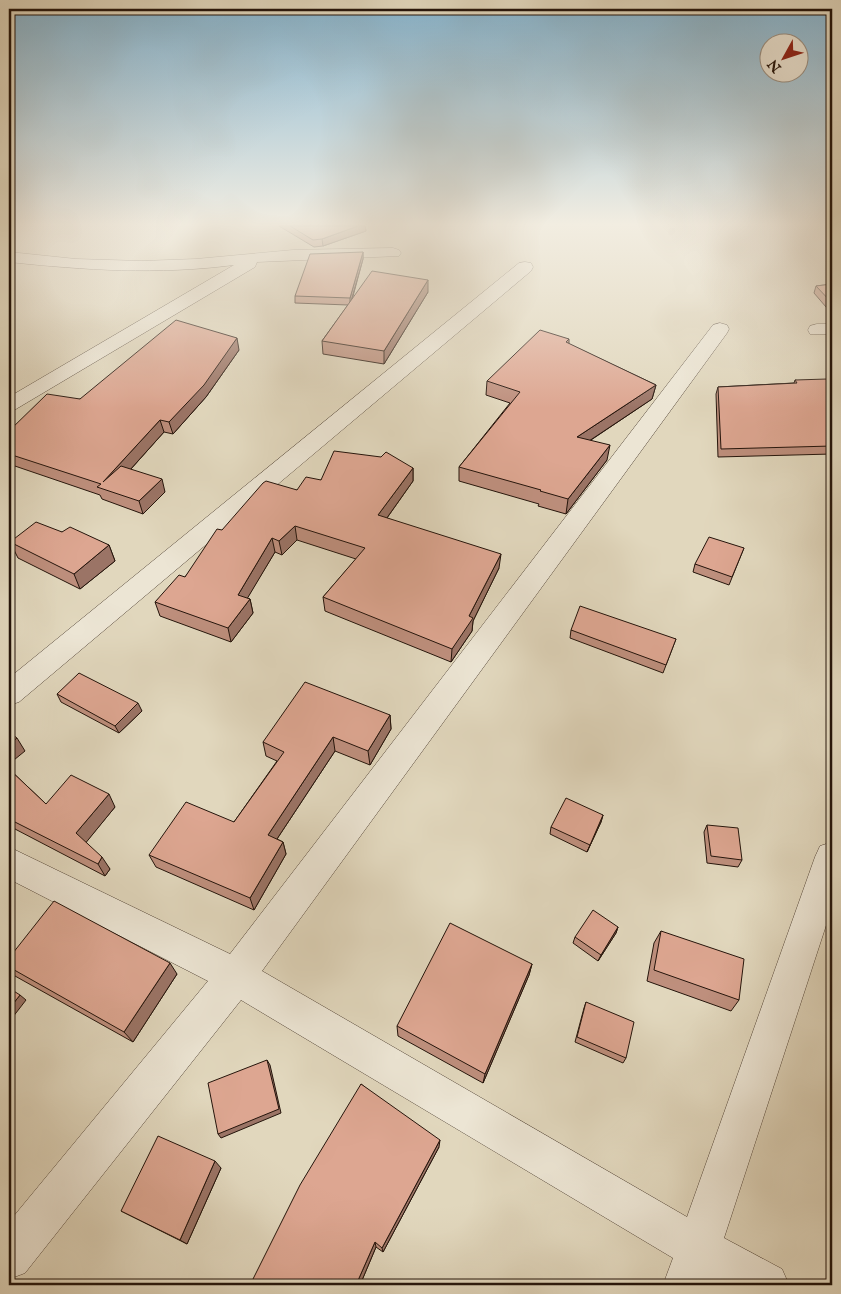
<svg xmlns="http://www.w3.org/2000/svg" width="841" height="1294" viewBox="0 0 841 1294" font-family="'IM FELL English',serif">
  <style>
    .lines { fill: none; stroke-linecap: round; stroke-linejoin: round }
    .street-casing { stroke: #534538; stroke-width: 1 }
    .street { fill: #ece5d4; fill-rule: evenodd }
    .wall { fill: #be8f7d; stroke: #24140b }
    .shaded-wall { fill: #9b7466; stroke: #24140b }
    .building { fill: #dda691; stroke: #24140b }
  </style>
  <rect width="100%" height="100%" fill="#e1d7bd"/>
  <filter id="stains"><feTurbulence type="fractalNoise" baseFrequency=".004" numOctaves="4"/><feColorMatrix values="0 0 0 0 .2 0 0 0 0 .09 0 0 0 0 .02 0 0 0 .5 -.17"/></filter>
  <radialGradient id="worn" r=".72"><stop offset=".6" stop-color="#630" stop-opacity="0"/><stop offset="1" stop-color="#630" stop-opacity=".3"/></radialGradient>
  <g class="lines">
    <defs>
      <path id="street" d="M393,248L399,250L401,253L399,256L257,262L255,267L16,409L9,411V397L234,265C159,275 84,270 9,262V252L76,259L142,261L196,259L293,250Z
        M525,262L531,263L533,267L531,271L19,702L9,705V678L519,263Z
        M720,323L727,325L729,329L727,333L262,971L687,1217L815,857L820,846L832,842V907L724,1238L782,1269L789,1285H721L711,1280L709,1285H663L673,1258L241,1000L25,1273L9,1279V1222L208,981L9,879V847L230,954L713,325Z
        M817,324H832V334H810L808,330L810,326Z"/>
    </defs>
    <use href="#street" class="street-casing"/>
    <use href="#street" class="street"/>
  </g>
  <path class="wall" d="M279,226H365L366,231L323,246L314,247Z
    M363,252V259L352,300L428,292L384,364L323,354L322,341L348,305L295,303V296Z
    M832,284V314L814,293L816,286Z
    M569,339V344L656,385L652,399L591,440L607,460L566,514L538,506L539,504L459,481V467L510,403L486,395L487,381Z
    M239,350L206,397L173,434L164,432L131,469L165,492L143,514L102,499L100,495L9,464V431L80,399Z
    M795,380L832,388V454L718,457L716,394L718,387L794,383Z
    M413,468V481L387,518L499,568L473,621L472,631L451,662L325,611L323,597L356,559L297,540L282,555L275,552L247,598L250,599L253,613L231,642L160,616L155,602L185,577L222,530L297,490L321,480Z
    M62,532L109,545L115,561L80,589L18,558L10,542Z
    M744,548L729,585L693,572L695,564Z
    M571,630L676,639L663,673L570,638Z
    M57,694L142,711L119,733L61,702Z
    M390,715L391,729L370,765L335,751L277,839L283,842L286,854L254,910L156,867L149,855L234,822L277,761L266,756L263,742Z
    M9,769L46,804L115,807L86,842L110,869L105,876L15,829L12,832L9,829Z
    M603,815L601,822L587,852L550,834L551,827Z
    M707,825L742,860L738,867L707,863L704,832Z
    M618,927L616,933L598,961L573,943L575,937Z
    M661,931L739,1000L731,1011L647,981L654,943Z
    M9,958L177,974L133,1042L15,976L9,969Z
    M532,964L529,975L483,1083L398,1036L397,1026Z
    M586,1002L626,1058L623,1063L575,1042L584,1008Z
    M361,1084L439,1147L383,1252L376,1247L360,1285Z
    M221,1168L187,1244L121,1211Z"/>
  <path class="shaded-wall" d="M358,226H365L366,231L323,246L322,239Z
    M363,252V259L350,305V298Z
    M428,280V292L384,364V351Z
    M237,338L239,350L206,397L173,434L169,422Z
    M656,385L652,399L574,451L577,437Z
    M160,420L164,432L111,491L103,482Z
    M610,445L607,460L566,514L568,499Z
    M413,468V481L379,529L378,515Z
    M162,479L165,492L143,514L139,501Z
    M295,526L297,540L282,555L279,541Z
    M272,538L275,552L241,609L238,595Z
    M109,545L115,561L80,589L74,574Z
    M501,554L499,568L473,621L472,631L451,662L452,649Z
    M250,599L253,613L231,642L228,628Z
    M138,703L142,711L119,733L115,726Z
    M390,715L391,729L370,765L368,751Z
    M333,737L335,751L271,848L268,835Z
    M17,738L25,751L9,764V744Z
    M109,794L115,807L84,845L76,833Z
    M603,815L601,822L587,852L590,845Z
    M9,821L15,829L12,832L9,828Z
    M283,842L286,854L254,910L250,898Z
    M102,857L110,869L105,876L98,864Z
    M618,927L616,933L598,961L601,955Z
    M170,963L177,974L133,1042L124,1032Z
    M532,964L529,975L483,1083L485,1074Z
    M20,995L26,1000L9,1022V1009Z
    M267,1060L270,1065L281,1113L221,1138L218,1134Z
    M440,1140L439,1147L383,1252L382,1248Z
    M215,1161L221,1168L187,1244L180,1240Z
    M375,1242L376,1247L360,1285H356Z"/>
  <path class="building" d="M290,226H358L322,239L313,240Z
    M363,252L350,298L295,296L310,254Z
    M372,271L428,280L384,351L322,341Z
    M832,284V303L816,286Z
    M176,320L237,338L204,385L169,422L160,420L103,482L121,466L162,479L139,501L97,487L101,484L9,454V431L47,394L80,399Z
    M540,330L569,339L566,342L656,385L577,437L610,445L568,499L540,491L541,490L459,467L520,392L487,381Z
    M827,379L832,388V446L721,449L718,387L797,383L795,380Z
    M334,451L381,457L386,452L413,468L378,515L501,554L469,616L473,618L452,649L323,597L365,548L295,526L279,541L272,538L238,595L250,599L228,628L155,602L179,575L185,577L217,529L222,530L263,483L266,481L297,490L306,477L321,480Z
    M36,522L62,532L70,527L109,545L74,574L10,542Z
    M709,537L744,548L732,577L695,564Z
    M580,606L676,639L666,665L571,630Z
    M79,673L138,703L115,726L57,694Z
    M305,682L390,715L368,751L333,737L268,835L283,842L250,898L149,855L186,802L234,822L284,752L263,742Z
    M9,732L17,738L9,744Z
    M9,769L46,804L71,775L109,794L76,833L102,857L98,864L9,819Z
    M566,798L603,815L590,845L551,827Z
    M707,825L738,828L742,860L711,856Z
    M54,901L170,963L124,1032L9,967V958Z
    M593,910L618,927L601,955L575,937Z
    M450,923L532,964L485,1074L397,1026Z
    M661,931L744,959L739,1000L654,970Z
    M9,988L20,995L9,1009Z
    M586,1002L634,1022L626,1058L577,1037Z
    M267,1060L279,1109L218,1134L208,1083Z
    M361,1084L440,1140L382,1248L375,1242L356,1285H250L300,1185Z
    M158,1136L215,1161L180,1240L121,1211Z"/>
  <linearGradient id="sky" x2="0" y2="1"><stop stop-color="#86b6d2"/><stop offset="0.55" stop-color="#f2ede1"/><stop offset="1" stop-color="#f2ede1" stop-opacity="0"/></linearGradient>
  <rect width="841" height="408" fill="url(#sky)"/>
  <rect width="841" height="1294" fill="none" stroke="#e1d7bd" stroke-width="30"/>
  <rect x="10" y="10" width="821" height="1274" fill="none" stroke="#24140b" stroke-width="2.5"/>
  <rect x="15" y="15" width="811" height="1264" fill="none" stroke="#24140b"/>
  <g transform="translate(784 58) rotate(230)"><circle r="24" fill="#ece5d4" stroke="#9c9184"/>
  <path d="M0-4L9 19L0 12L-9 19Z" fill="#8f2418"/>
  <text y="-8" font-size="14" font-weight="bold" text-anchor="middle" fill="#24140b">N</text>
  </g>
  <rect width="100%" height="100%" filter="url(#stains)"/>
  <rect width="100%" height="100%" fill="url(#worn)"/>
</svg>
